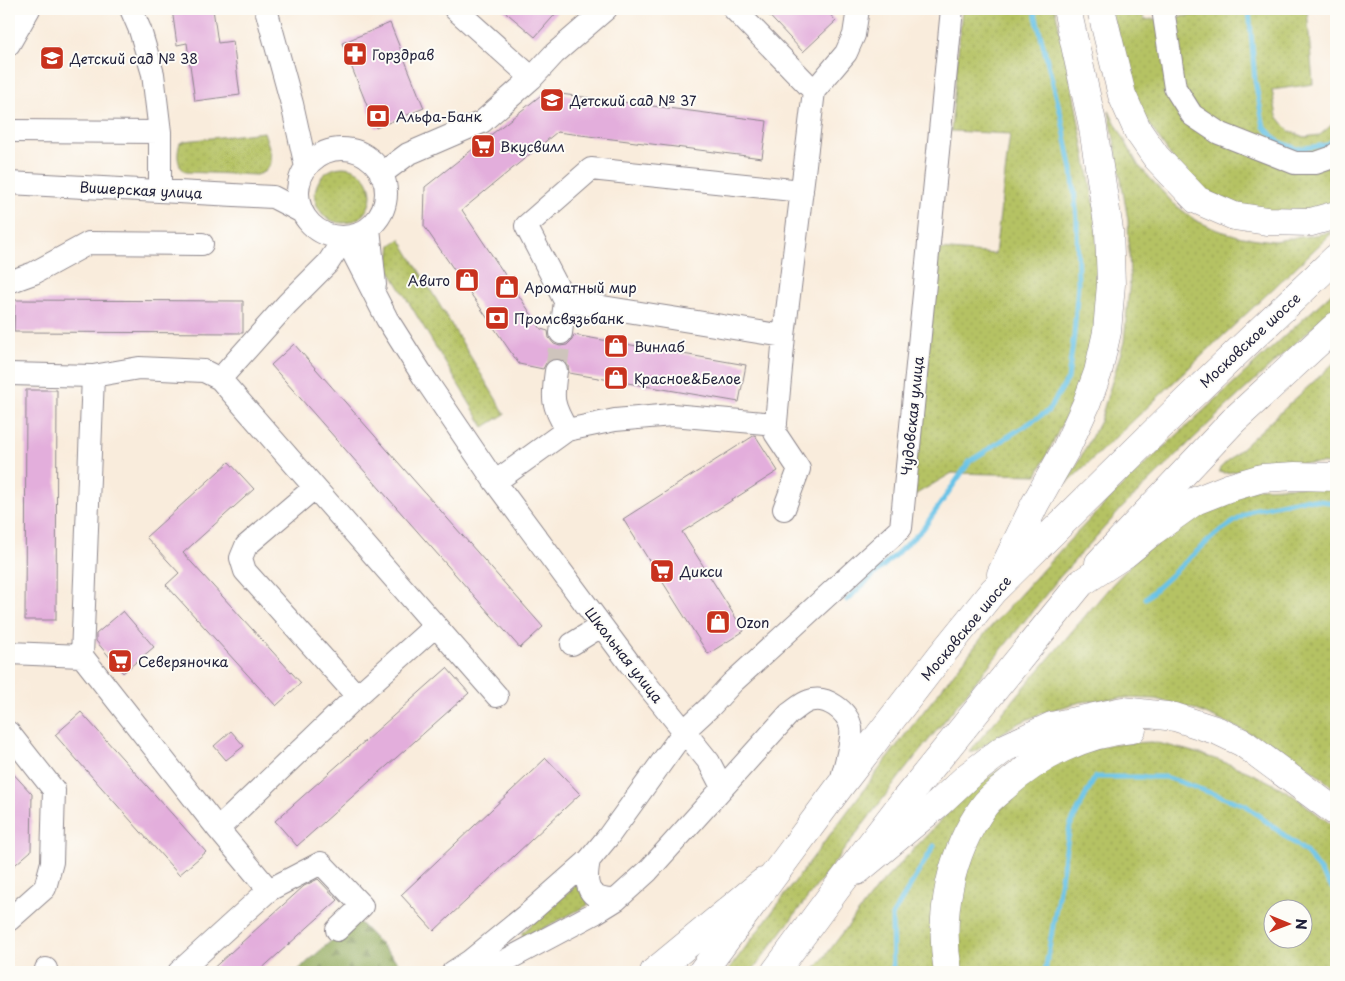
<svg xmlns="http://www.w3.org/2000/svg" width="1345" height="981" viewBox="0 0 1345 981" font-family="'Playpen Sans',sans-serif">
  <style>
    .grass { fill: url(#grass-dots); stroke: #6c7250; fill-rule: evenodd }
    .forest { fill: url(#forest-firs); stroke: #59654a }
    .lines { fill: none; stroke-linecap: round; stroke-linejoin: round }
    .stream { stroke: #69c3e7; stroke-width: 5 }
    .building { fill: #e3aedc }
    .minor-tunnel { stroke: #cec4bc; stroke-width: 22; stroke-dasharray: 22 11; stroke-linecap: butt }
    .minor-casing { stroke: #8e878c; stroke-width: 24 }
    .major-casing { stroke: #8e878c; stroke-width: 29 }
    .highway-casing { stroke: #8e878c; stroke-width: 29 }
    .minor { stroke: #fff; stroke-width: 22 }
    .major { stroke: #fff; stroke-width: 28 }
    .highway { stroke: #fff; stroke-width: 28 }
    .labels { text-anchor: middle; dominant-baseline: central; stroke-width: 4; stroke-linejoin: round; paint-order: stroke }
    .poi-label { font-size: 14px; fill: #22223b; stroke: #fdfcf7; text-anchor: start }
    .street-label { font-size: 14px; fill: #22223b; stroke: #fdfcf7 }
  </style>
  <defs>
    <pattern id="grass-dots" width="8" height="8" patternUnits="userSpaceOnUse" patternTransform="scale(1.25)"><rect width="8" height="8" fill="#b5c264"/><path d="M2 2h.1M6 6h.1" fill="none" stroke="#9ba658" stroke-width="1.8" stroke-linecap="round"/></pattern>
    <pattern id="forest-firs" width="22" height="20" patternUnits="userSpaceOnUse" patternTransform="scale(1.25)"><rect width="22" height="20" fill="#90a85a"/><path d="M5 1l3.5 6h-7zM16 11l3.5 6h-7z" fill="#75884c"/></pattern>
  </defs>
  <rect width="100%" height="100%" fill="#fdfcf7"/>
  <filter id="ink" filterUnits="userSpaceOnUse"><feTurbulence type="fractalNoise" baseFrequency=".02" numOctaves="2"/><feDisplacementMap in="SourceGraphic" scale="10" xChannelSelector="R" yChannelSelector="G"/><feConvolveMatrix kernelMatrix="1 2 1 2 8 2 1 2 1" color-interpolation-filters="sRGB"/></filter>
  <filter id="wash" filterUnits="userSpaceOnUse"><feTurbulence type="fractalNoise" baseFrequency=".0096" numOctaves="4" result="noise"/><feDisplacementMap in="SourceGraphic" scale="20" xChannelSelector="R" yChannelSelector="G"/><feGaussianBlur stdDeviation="1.12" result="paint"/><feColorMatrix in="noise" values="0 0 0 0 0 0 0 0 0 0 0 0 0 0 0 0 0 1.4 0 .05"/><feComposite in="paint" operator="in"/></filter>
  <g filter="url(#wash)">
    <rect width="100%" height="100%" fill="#f9ecdc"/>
    <path class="grass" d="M962,9H1055L1072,86L1095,209L1098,271L1094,331L1077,393L1037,475L952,473L911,497L939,249L995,254L1010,134L951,131Z
      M1110,9H1142L1144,20L1206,14V9H1307L1313,84L1272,90L1277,116L1289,131L1304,137L1320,135L1336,121V204L1321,210L1256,212L1203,190L1180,170L1141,112Z
      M1109,111L1138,165L1173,203L1195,220L1217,230L1242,237L1274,241L1333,232L1067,483L1100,421L1124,342L1130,279L1128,220Z
      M264,132C269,148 280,169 256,175L186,172C176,166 177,152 180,143L185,141Z
      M315 195a28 28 0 1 1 56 0a28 28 0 1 1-56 0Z
      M400,239L505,414L484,427L388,268L391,245Z
      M1336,289V306L1228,405L1122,508L1059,578L904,771L751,972H727L901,740L987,631L1066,544L1128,480Z
      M1336,361V464L1296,463L1225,473L1219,472L1220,468L1232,457Z
      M1336,485V790L1315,772L1274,744L1194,709L1155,699L1121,698L1081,702L1042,713L1013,726L974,752H969L1109,588L1146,549L1224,497L1259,488Z
      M1152,742C1197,751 1241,766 1281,788C1299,798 1315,813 1331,824L1336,830V972H960L955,937L958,895L980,835L1004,800L1067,755L1111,744ZM1272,908H1302V938H1272Z
      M999,769L1002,774L981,793L940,972H813L877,888L959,801Z
      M576,885L587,900L588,905L525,938L521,934Z"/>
    <path class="forest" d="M356,919L407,972H296Z"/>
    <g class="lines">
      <path class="stream" d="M1249,9L1255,81L1264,127L1278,141L1297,149L1327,145L1336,137
        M1146,598L1217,533L1252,510L1304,499L1336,503
        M847,600L923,529L970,461L1048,411L1068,379L1074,335L1078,284L1077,219L1072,170L1061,115L1034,9
        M893,972L892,916L934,846
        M1045,972L1070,826L1095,777H1166L1245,805L1306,852L1336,893"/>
    </g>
    <g id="blocks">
      <path class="building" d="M172,9H213L218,43L233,41L240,95L195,101L187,43L177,45Z
        M502,9H560L535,37Z
        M763,9H825L836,21L803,52Z
        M390,23L424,108L376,128L342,43Z
        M545,92L767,121L762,158L557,132L462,210L541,329L548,331L549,338L554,344L560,346L567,345L572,340L574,335L746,365L739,402L569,373L568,366L564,361L558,358L551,359L546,363L543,369L519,364L424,226L425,187Z
        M15,300L243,301V333L14,332Z
        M294,344L543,627L520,648L271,365Z
        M26,390H57L56,620H25Z
        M755,435L778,471L682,532L744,631L708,654L623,519Z
        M229,462L254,489L183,553L301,683L276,706L166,585L179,573L146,537Z
        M123,611L154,647L123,673L96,641V634Z
        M447,668L469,693L297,846L275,821Z
        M81,712L206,852L179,875L55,735Z
        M231,731L244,746L226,760L214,746Z
        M546,758L580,794L434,931L401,895Z
        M9,769L32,794L31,851L9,870Z
        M318,879L338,900L258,972H209L304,886Z"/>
    </g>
  </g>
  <g filter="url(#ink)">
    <use href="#blocks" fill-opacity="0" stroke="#8e878c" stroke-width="1"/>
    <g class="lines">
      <path class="minor-tunnel" d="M556,371L561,333"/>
      <defs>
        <path id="minor" d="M131,9L140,30L153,74L160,132
          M266,9L292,104L306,167
          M455,9L532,78
          M734,9L814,91
          M1163,9L1175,88L1192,115L1219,133L1295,163H1316L1333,157L1336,154
          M9,44L29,9
          M9,131L160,132V191
          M298 193a44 44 0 1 1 88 0a44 44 0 1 1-88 0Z
          M381,174L408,154L482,122L532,78L554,54L606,9
          M9,183L273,197L302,212
          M369,228L375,285
          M345,237L387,319L423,376L495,482L630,664L709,762L722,787
          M9,282L34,273L89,243L202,244
          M561,333L565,301
          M784,336L565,301L526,226L591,169L802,191
          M556,371C552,399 552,405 567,430
          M9,374L93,376L139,368L204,371L220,379L497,696
          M93,376L82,656L218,829L269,890
          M220,379L287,304L328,263L345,237
          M495,482L567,430L615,420L672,415L776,424
          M314,488L246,546L241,558L245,571L357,696
          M784,509L799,469L775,433L784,336L814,91L846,53L854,35L858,9
          M572,644L601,626
          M9,653L82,656
          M9,733L54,790L52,862L45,888L9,920
          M218,829L357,696L434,627
          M589,860C584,885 587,901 616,900
          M46,972V969
          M179,972L269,890L321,863L362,906L337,930
          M453,972L470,961L530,912L589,860L608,837L685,730L711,706L732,683L901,528L952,9
          M484,972L595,913L616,900L648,871L789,714C795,710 802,703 809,701C826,695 848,711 851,728C853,741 844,768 841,782"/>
        <path id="major" d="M1099,563L1234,420L1336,326
          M857,871L939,803L968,776L1005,748L1052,726L1123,711L1175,717L1218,731L1243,743L1336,812
          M654,972L763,882
          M948,972C938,915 950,853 984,806C989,799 997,793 1003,788C1039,756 1084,733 1132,729"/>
        <path id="highway" d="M1101,9L1122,95L1138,131L1156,157L1197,200L1234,216L1267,221L1311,222L1336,215
          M1001,574L1035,504L1066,449L1086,405L1098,372L1107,332L1111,284L1109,230L1092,122L1067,9
          M702,972L840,786L942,654L993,591L1187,400L1336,258
          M775,972L837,888L903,802L1081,583L1125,554L1153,531L1195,501L1228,488L1262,478L1295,476L1336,477"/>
      </defs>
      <use href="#minor" class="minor-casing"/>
      <use href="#major" class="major-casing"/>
      <use href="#highway" class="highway-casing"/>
      <use href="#minor" class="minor"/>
      <use href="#major" class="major"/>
      <use href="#highway" class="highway"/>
    </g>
  </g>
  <defs>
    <symbol id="pharmacy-square" viewBox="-11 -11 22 22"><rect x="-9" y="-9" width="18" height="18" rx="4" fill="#c8321e" stroke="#fdfcf7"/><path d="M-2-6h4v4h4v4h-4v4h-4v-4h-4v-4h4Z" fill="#fff"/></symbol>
    <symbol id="school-square" viewBox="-11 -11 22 22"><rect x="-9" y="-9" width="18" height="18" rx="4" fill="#c8321e" stroke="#fdfcf7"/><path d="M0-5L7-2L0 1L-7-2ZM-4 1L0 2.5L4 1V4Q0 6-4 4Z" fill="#fff"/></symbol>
    <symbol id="bank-square" viewBox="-11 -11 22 22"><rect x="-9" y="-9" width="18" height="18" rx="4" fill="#c8321e" stroke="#fdfcf7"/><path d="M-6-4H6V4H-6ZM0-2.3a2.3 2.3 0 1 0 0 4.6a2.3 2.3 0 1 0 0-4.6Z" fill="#fff"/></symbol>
    <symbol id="supermarket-square" viewBox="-11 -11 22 22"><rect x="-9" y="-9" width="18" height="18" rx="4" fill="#c8321e" stroke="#fdfcf7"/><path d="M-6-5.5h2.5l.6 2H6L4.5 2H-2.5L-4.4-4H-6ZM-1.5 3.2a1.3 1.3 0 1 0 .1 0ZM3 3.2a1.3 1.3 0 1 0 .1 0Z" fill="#fff"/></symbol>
    <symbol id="shop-square" viewBox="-11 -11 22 22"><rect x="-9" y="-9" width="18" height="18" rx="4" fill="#c8321e" stroke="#fdfcf7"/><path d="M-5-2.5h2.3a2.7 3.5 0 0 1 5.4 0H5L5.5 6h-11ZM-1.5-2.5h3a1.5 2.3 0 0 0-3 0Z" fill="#fff"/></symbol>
  </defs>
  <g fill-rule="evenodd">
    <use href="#pharmacy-square" x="341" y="40" width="28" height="28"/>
    <use href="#school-square" x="38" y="44" width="28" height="28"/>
    <use href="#school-square" x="538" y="86" width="28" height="28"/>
    <use href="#bank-square" x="364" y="102" width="28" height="28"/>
    <use href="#supermarket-square" x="469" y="132" width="28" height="28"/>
    <use href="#shop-square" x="453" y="266" width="28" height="28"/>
    <use href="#shop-square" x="493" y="273" width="28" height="28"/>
    <use href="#bank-square" x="483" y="304" width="28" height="28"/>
    <use href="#shop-square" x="602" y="332" width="28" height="28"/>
    <use href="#shop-square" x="602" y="364" width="28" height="28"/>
    <use href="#supermarket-square" x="648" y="557" width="28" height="28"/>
    <use href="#shop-square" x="704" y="608" width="28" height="28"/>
    <use href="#supermarket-square" x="106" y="647" width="28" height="28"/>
  </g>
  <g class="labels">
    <g class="poi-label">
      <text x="372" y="54">Горздрав</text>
      <text x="70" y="58">Детский сад № 38</text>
      <text x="570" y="100">Детский сад № 37</text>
      <text x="396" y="116">Альфа-Банк</text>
      <text x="500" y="146">Вкусвилл</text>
      <text x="450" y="280" text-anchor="end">Авито</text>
      <text x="524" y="287">Ароматный мир</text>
      <text x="514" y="318">Промсвязьбанк</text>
      <text x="634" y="346">Винлаб</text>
      <text x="634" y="378">Красное&amp;Белое</text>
      <text x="680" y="571">Дикси</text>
      <text x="736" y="622">Ozon</text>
      <text x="138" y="661">Северяночка</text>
    </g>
    <g class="street-label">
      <text transform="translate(141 190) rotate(3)">Вишерская улица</text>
      <text transform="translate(1250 340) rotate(-43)">Московское шоссе</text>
      <text transform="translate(912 416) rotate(-84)">Чудовская улица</text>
      <text transform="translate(966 628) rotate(-50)">Московское шоссе</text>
      <text transform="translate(624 655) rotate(52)">Школьная улица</text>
    </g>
  </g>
  <rect width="1345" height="981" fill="none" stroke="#fdfcf7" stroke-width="30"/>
  <g transform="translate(1288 924) rotate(91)"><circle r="24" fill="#fdfcf7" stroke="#a5a5ac"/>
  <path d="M0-4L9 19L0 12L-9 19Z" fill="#c8321e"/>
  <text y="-8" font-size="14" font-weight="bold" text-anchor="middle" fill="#22223b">N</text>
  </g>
</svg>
